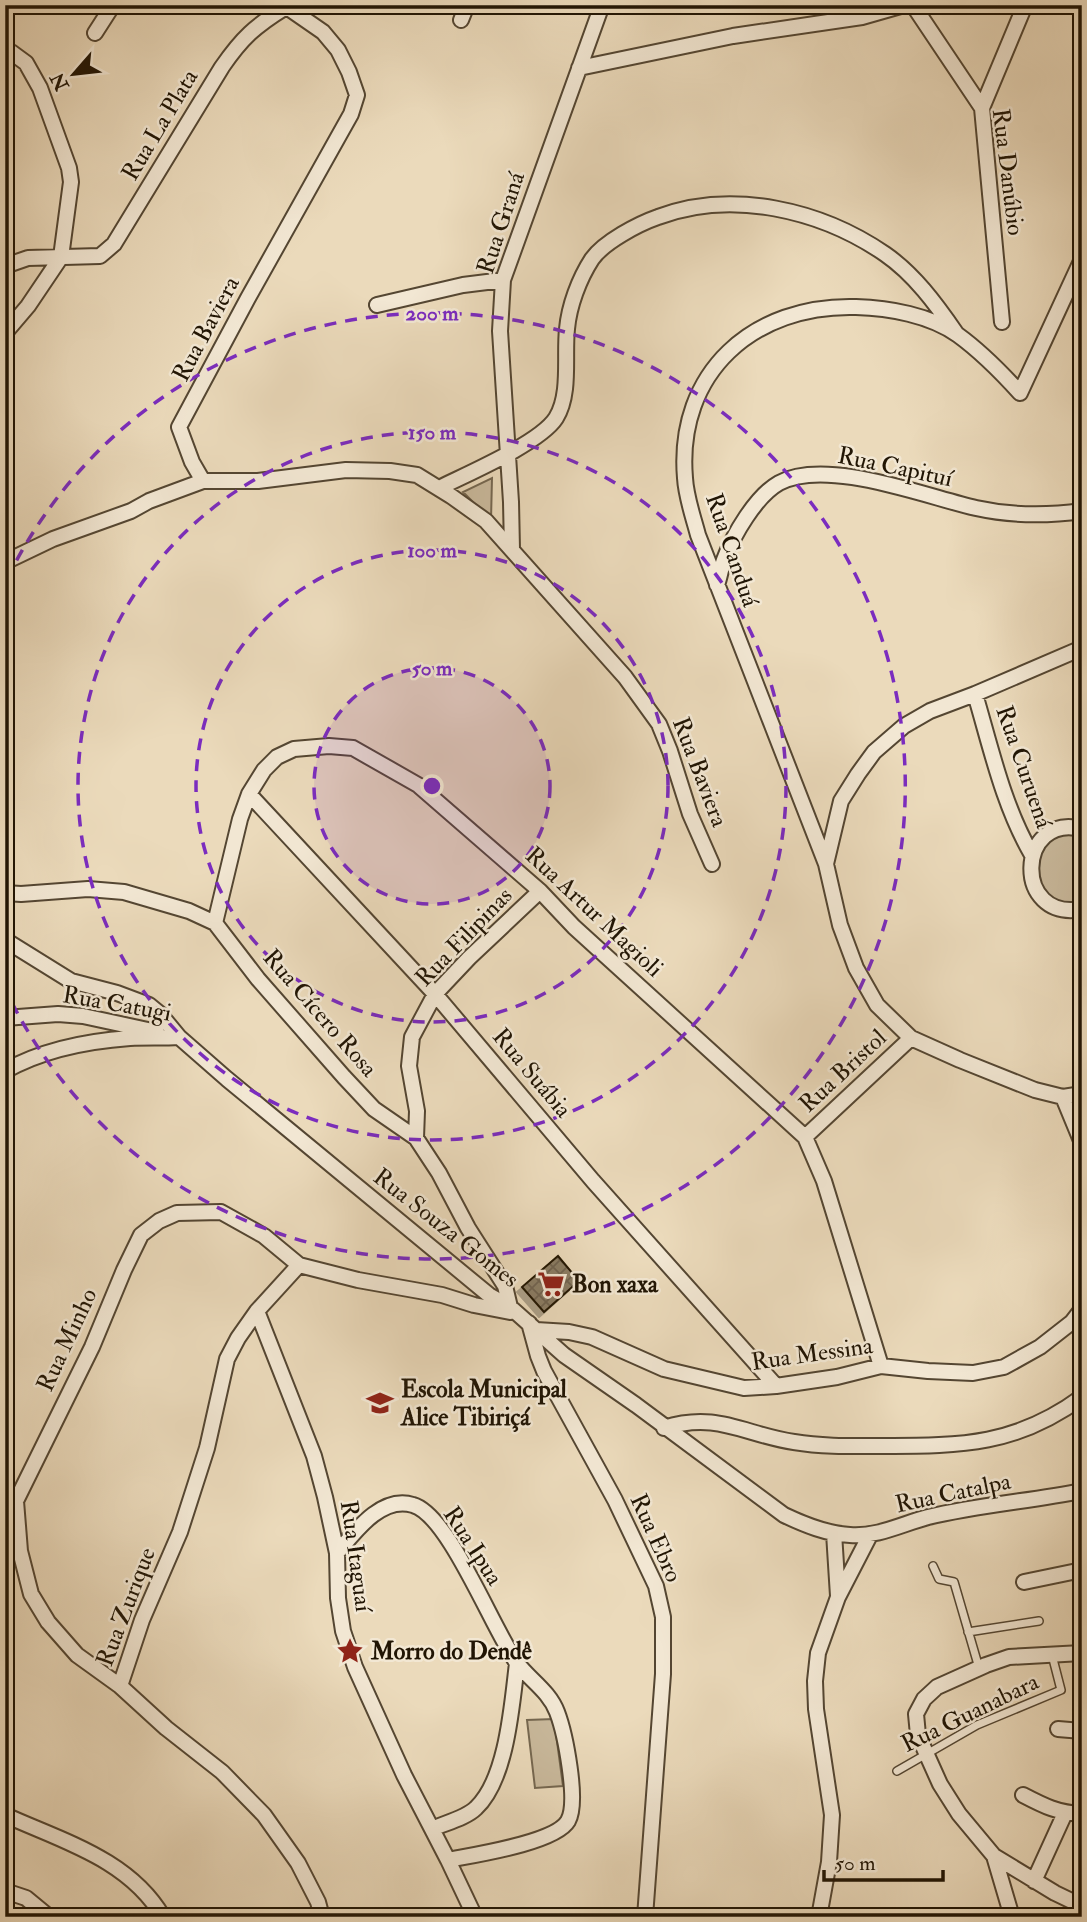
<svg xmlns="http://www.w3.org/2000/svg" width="1087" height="1922" viewBox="0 0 1087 1922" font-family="'IM FELL Double Pica',serif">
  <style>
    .park { fill: #c9b99c; stroke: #756750; stroke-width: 2 }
    .building { fill: url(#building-cross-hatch); stroke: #211504; stroke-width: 2; filter: url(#shadow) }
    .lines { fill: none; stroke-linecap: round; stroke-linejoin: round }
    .lane-casing { stroke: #544632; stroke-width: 10 }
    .street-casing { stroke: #544632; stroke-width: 18 }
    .lane { stroke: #f2e7d3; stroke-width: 7 }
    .street { stroke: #f2e7d3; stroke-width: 14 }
    .ring { fill: none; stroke: #7b2cbf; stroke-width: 3.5; stroke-dasharray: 12 9 }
    .labels { text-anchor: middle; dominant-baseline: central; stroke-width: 5; stroke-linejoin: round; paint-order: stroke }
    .street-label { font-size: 24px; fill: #211504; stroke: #f2e7d3 }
    .poi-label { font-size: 24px; font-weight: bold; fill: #211504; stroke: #f2e7d3; text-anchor: start }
    .centre { fill: #7b2cbf; stroke: #f2e7d3; stroke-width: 3.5 }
    .ring-label { font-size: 21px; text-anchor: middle; font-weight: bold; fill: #7b2cbf; stroke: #f2e7d3; stroke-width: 5; stroke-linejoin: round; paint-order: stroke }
  </style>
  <defs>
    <pattern id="building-cross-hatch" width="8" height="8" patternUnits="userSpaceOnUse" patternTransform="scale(1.75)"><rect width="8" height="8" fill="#8a7b63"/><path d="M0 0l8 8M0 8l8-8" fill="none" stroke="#70644f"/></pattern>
    <filter id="shadow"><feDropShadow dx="-5" dy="5" stdDeviation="0" flood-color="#0004"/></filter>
  </defs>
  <rect width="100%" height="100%" fill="#ebdabb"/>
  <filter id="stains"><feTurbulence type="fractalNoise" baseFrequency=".00286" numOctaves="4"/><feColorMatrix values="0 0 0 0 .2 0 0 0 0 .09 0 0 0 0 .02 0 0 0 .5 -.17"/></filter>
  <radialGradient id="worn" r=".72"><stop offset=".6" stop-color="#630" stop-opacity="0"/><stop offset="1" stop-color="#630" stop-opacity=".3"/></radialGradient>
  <path class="park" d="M492,478L491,520L463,492Z
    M1059,834H1082V905H1061L1041,890C1037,858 1031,854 1059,834Z
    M554,1719L563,1786L535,1788L527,1720Z"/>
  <path class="building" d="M558,1256L579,1281L544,1312L522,1287Z"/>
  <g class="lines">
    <defs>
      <path id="lane" d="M933,1566L939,1579L954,1582L979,1668
        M968,1632L1039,1621
        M897,1771L977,1725L1061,1690L1052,1655"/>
      <path id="street" d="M913,5L982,108L1002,322
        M461,20L467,5
        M95,33L113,5
        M5,57L11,52L26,63L40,88L69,168L71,182L61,257L28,306L5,333
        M579,68L733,36L862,17L904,5
        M982,108L1025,5
        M5,266L28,258L100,256L114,244L222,67C242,38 255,26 286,7
        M377,305L463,285L503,280
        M203,481L192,462L179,427L248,298L351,114L357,95L349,72L338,50L323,32L284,5
        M439,488C467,474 540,443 556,418C571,394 564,356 567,329C569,306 579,279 592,259C604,242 638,224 658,217C732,189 821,210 885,254C914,274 936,304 956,333
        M512,549L511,502L500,331L503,280L602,5
        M5,562L53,539L131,511L149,501L203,481H258L346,470L390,471L417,475L451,496L486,521L625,677L659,724L670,751L690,814L712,864
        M717,585C720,577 721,568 724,560C733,535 756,496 779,483C826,457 927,497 976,508C1012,516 1046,516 1082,511
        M1082,648L975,694L930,711L904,726L874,752L858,774L841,801L826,864L840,925L856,968L877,1005L911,1038L960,1060L1035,1090L1063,1097L1082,1094
        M975,694C991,748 1003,805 1032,855
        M249,794L435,994L593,1181L776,1386
        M1082,829C1017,812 1012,922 1082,909
        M826,864L698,535C693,516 686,497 685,478C676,372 754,304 856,307C889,308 930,315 958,335C980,351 1001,372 1020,393L1082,259
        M5,893L21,894L88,889L124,892L189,911L215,923L258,979L344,1077L374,1109L416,1138L439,1173L468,1228L505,1286L510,1307
        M215,923L240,819L249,794L264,770L277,757L294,749L329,746L353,748L418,785L540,891L574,927L805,1137L824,1181L881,1366
        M5,940L71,981L117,993L149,1005L160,1014L179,1037L227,1079L489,1295L510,1307L564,1355L636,1405L784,1515C805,1525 827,1534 850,1535C878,1537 902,1524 928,1517C979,1505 1031,1501 1082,1491
        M5,1018L58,1014L83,1016L157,1032
        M5,1071C42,1050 88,1041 130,1038C146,1037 162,1038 179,1037
        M1063,1097L1082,1143
        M805,1137L911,1038
        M416,1138L417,1111L409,1066L412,1037L435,994L469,958L540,891
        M257,1311L314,1456L325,1497L337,1553L338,1598L343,1631L355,1667L404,1775L448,1860L475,1917
        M529,1323L538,1356L544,1371L615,1500L656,1586L663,1617V1674L645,1917
        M536,1330L569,1332L592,1337L664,1369L744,1388L776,1386L837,1377L881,1366L928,1371L973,1373L1004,1367L1040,1347L1072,1322L1082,1309
        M664,1428C717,1411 745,1435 794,1442C824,1447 855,1446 885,1446C962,1446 1017,1445 1082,1397
        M834,1533L838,1596
        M337,1553C354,1533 381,1495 413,1505C449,1515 493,1630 517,1663C530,1680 549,1691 557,1712C565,1733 579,1802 568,1821C555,1843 473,1855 448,1860
        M1024,1582L1082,1570
        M120,1686L142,1620L180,1532L207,1448L227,1359L238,1338L257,1311L299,1265
        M1058,1729L1082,1731
        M1023,1795C1044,1806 1058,1813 1082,1814
        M5,1815C62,1841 129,1859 163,1917
        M432,1829C445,1823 466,1818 476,1808C507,1779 512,1704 517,1663
        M994,1856L1055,1893L1082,1906
        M1034,1881L1065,1813
        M5,1891L26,1898L49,1917
        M322,1917L318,1902L298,1863L264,1815L222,1772L166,1728L120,1686L77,1655L48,1622L31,1594L20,1551L16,1501L92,1347L124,1270L141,1235L159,1221L177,1213L221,1212L264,1236L299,1265L358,1280L442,1295L474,1305L510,1312
        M819,1917L829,1862L832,1815L816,1709L815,1681L818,1653L838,1597L870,1535
        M1012,1917L994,1856L959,1814L940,1784L918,1735L916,1714L924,1699L937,1687L986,1665L1009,1657L1082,1653"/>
    </defs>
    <use href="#lane" class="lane-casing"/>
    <use href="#street" class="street-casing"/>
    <use href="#lane" class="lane"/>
    <use href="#street" class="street"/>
  </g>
  <circle cx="432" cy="786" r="118" fill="#7b2cbf" fill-opacity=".12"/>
  <g class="ring">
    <circle cx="432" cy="786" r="118"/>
    <circle cx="432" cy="786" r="236"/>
    <circle cx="432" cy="786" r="354"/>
    <path d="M7 579A473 473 0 1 1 7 993"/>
  </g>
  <defs>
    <symbol id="supermarket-bare" viewBox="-9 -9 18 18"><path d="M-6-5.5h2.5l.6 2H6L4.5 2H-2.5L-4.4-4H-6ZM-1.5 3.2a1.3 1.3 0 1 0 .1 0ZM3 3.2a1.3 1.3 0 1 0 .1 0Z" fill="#8f2418" stroke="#f2e7d3" stroke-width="2.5" paint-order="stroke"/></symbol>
    <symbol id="school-bare" viewBox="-9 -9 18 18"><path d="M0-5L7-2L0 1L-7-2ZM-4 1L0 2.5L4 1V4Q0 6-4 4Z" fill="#8f2418" stroke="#f2e7d3" stroke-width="2.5" paint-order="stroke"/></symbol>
    <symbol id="sight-bare" viewBox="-9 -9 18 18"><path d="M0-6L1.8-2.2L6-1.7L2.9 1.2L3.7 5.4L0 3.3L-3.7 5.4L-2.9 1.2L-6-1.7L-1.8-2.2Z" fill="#8f2418" stroke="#f2e7d3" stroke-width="2.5" paint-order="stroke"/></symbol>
  </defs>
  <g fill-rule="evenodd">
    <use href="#supermarket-bare" x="532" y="1265" width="38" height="38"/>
    <use href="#school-bare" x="361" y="1384" width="38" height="38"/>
    <use href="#sight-bare" x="331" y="1632" width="38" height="38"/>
  </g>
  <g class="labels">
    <g class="street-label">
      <text transform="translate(160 125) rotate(-59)">Rua La Plata</text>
      <text transform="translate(1008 172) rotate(83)">Rua Danúbio</text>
      <text transform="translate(501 223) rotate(-72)">Rua Graná</text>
      <text transform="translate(206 329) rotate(-62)">Rua Baviera</text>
      <text transform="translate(895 467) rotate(12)">Rua Capituí</text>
      <text transform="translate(732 550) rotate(71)">Rua Canduá</text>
      <text transform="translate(1024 767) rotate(71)">Rua Curuená</text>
      <text transform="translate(700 772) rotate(69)">Rua Baviera</text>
      <text transform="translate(594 912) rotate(43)">Rua Artur Magioli</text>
      <text transform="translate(464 937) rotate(-46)">Rua Filipinas</text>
      <text transform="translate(117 1004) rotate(10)">Rua Catugi</text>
      <text transform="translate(320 1013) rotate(49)">Rua Cícero Rosa</text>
      <text transform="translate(843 1071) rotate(-43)">Rua Bristol</text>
      <text transform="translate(532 1073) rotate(50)">Rua Suábia</text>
      <text transform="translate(446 1228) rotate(38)">Rua Souza Gomes</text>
      <text transform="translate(67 1340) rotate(-65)">Rua Minho</text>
      <text transform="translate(812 1354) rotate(-8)">Rua Messina</text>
      <text transform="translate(953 1493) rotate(-12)">Rua Catalpa</text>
      <text transform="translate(656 1538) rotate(66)">Rua Ebro</text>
      <text transform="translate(473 1546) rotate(57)">Rua Ipua</text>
      <text transform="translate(356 1556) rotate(82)">Rua Itaguaí</text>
      <text transform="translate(126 1607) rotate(-69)">Rua Zurique</text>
      <text transform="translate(970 1713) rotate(-26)">Rua Guanabara</text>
    </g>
    <g class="poi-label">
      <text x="572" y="1284">Bon xaxa</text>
      <text x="401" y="1389">Escola Municipal<tspan x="401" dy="28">Alice Tibiriçá</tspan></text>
      <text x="371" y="1651">Morro do Dendê</text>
    </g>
  </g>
  <circle cx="432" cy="786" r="10" class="centre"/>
  <g class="ring-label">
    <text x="432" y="320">200 m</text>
    <text x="432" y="439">150 m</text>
    <text x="432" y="557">100 m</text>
    <text x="432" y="675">50 m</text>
  </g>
  <rect width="1087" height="1922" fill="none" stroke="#ebdabb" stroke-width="28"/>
  <rect x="7" y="7" width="1073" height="1908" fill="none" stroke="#211504" stroke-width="3.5"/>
  <rect x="14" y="14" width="1059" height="1894" fill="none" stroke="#211504" stroke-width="2"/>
  <g transform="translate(74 74) rotate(242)" stroke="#f2e7d3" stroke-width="5" paint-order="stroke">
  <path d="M0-5L12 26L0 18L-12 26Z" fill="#211504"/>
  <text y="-10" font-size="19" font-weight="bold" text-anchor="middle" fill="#211504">N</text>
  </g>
  <path d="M824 1870v10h119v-10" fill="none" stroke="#211504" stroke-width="3.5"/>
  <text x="835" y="1870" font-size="21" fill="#211504" stroke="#f2e7d3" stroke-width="5" paint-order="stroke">50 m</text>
  <rect width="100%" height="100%" filter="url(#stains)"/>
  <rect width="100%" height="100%" fill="url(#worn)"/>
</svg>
